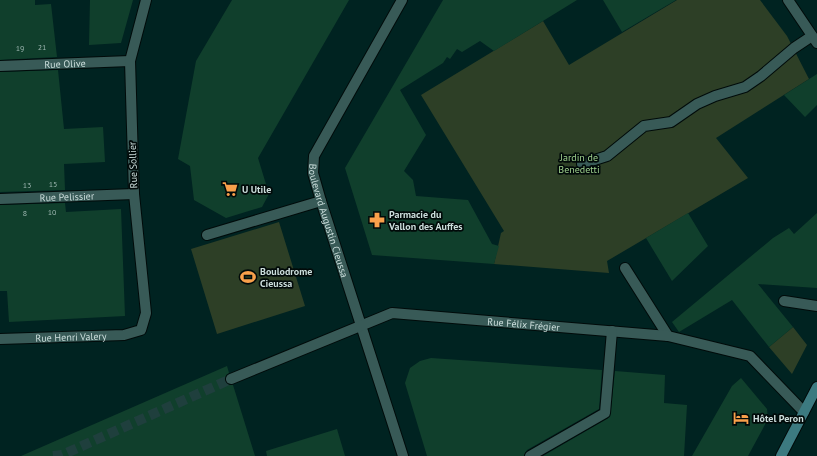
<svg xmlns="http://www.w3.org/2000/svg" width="817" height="456" viewBox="0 0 817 456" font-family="'PT Sans',sans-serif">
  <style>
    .green { fill: #2d3f26 }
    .building { fill: #103f2c }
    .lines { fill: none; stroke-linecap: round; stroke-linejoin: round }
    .minor-tunnel { stroke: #1f3f3d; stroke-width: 10; stroke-dasharray: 10 5; stroke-linecap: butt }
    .service-casing { stroke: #000b0a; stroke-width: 12 }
    .minor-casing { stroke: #000b0a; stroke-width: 12 }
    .secondary-casing { stroke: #000b0a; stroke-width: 12 }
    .service { stroke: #385a57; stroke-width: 10 }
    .minor { stroke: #385a57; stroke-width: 10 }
    .secondary { stroke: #3c7a80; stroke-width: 10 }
    .labels { text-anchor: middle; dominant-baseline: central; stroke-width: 3.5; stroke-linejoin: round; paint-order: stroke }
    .number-label { font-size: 8px; fill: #9db6b0 }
    .street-label { font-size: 10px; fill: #ccdedc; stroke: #010a09 }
    .park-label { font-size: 10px; fill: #9fd18e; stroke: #010a09 }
    .poi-label { font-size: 10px; font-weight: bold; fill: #ccdedc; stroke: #010a09; text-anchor: start }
  </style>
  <rect width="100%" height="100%" fill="#002321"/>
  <path class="green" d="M677,0H760L787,36L809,79L716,138L748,178L607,261L609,273L494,264L501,233L504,231L421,95L543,21L569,65Z
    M279,222L305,306L217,334L191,249Z
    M793,327L807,345L792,374L769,347Z"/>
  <path class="building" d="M0,0H35V5L51,4L57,57L0,60Z
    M90,0H133L121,43L89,45Z
    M232,0H349L258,158L269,194L262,207L226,218L194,200L190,166L178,159L196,61Z
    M443,0H577L494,51L480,41L462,52L457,49L450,59L447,57L443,63L400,90L426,135L404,171L413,180L416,196L468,200L492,244L499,246L494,264L372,255L345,168Z
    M603,0H676L622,32Z
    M58,70L64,129L103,127L105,162L64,164L65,190L0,192V72Z
    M817,74V105L805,117L784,95Z
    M65,203L66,212L121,209L125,316L9,322L7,291H0V205Z
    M688,213L708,246L672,281L646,238Z
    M817,213V288L758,284L793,327L769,347L732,300L679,332L672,322L773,238L789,228L794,234Z
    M431,358L602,370L599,409L527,450L524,456H427L405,383L410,368L420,361Z
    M227,366L229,373L226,375L225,381L227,384L233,385L255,456H21Z
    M615,371L665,375L664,403L687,405L684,456H543L610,417Z
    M741,378L767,409L768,419L748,456H692L732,386Z
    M337,429L345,456H267L266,451Z"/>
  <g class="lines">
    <path class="minor-tunnel" d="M53,456L62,455L231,379"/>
    <defs>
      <path id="service" d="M582,164L607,156L644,126L671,122L697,104L715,96L745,87L761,76L794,48L812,36
        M207,235L321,201
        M625,268L668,336
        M784,301L817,306"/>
      <g id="minor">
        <path id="s1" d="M402,0L314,156L313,173L321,201L403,456"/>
        <path d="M788,0L817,43"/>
        <path id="s2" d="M0,66L130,61"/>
        <path id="s3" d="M0,199L134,194"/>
        <path id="s4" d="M0,339L124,335L141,330L146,313L134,194L130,61L146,0"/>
        <path id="s5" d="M231,379L392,313L668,336L750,356L804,412"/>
        <path d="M530,456L605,413L612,331"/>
      </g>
      <path id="secondary" d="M781,456L817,387"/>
    </defs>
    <use href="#service" class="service-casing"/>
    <use href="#minor" class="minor-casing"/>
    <use href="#secondary" class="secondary-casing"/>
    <use href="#service" class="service"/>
    <use href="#minor" class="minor"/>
    <use href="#secondary" class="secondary"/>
  </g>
  <defs>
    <symbol id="supermarket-bare" viewBox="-9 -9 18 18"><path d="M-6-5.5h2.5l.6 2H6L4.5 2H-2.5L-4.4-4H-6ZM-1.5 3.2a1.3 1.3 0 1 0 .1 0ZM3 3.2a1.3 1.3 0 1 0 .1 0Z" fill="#f8a04b" stroke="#010a09" stroke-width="2.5" paint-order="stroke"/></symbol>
    <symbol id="pharmacy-bare" viewBox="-9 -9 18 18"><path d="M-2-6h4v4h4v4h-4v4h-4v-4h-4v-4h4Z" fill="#f8a04b" stroke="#010a09" stroke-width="2.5" paint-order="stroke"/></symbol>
    <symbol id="stadium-bare" viewBox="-9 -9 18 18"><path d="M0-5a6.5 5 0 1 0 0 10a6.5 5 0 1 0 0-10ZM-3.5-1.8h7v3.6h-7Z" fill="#f8a04b" stroke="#010a09" stroke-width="2.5" paint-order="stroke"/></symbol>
    <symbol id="hotel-bare" viewBox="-9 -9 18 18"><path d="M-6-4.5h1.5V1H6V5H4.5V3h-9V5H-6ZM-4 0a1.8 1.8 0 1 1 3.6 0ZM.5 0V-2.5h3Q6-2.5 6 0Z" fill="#f8a04b" stroke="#010a09" stroke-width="2.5" paint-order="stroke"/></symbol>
  </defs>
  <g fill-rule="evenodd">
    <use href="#supermarket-bare" x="219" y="178" width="22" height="22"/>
    <use href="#pharmacy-bare" x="366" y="209" width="22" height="22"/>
    <use href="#stadium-bare" x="237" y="266" width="22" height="22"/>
    <use href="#hotel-bare" x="730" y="407" width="22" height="22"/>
  </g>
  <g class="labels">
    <g class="number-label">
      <text x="42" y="47">21</text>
      <text x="20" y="48">19</text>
      <text x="53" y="184">15</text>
      <text x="27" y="185">13</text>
      <text x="52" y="212">10</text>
      <text x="25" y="213">8</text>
    </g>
    <g class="street-label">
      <text stroke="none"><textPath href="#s2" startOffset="65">Rue Olive</textPath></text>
      <text transform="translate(133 165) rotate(-92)">Rue Sollier</text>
      <text stroke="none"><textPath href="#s3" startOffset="67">Rue Pelissier</textPath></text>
      <text stroke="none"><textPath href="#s1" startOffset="246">Boulevard Augustin Cieussa</textPath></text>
      <text stroke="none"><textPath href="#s5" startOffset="306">Rue Félix Frégier</textPath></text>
      <text stroke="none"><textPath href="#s4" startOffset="71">Rue Henri Valery</textPath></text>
    </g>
    <g class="park-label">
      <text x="579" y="157">Jardin de<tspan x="579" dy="12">Benedetti</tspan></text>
    </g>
    <g class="poi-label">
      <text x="242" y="189">U Utile</text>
      <text x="389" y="214">Parmacie du<tspan x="389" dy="12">Vallon des Auffes</tspan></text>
      <text x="260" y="271">Boulodrome<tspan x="260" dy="12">Cieussa</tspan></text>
      <text x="753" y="418">Hôtel Peron</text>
    </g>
  </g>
</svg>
